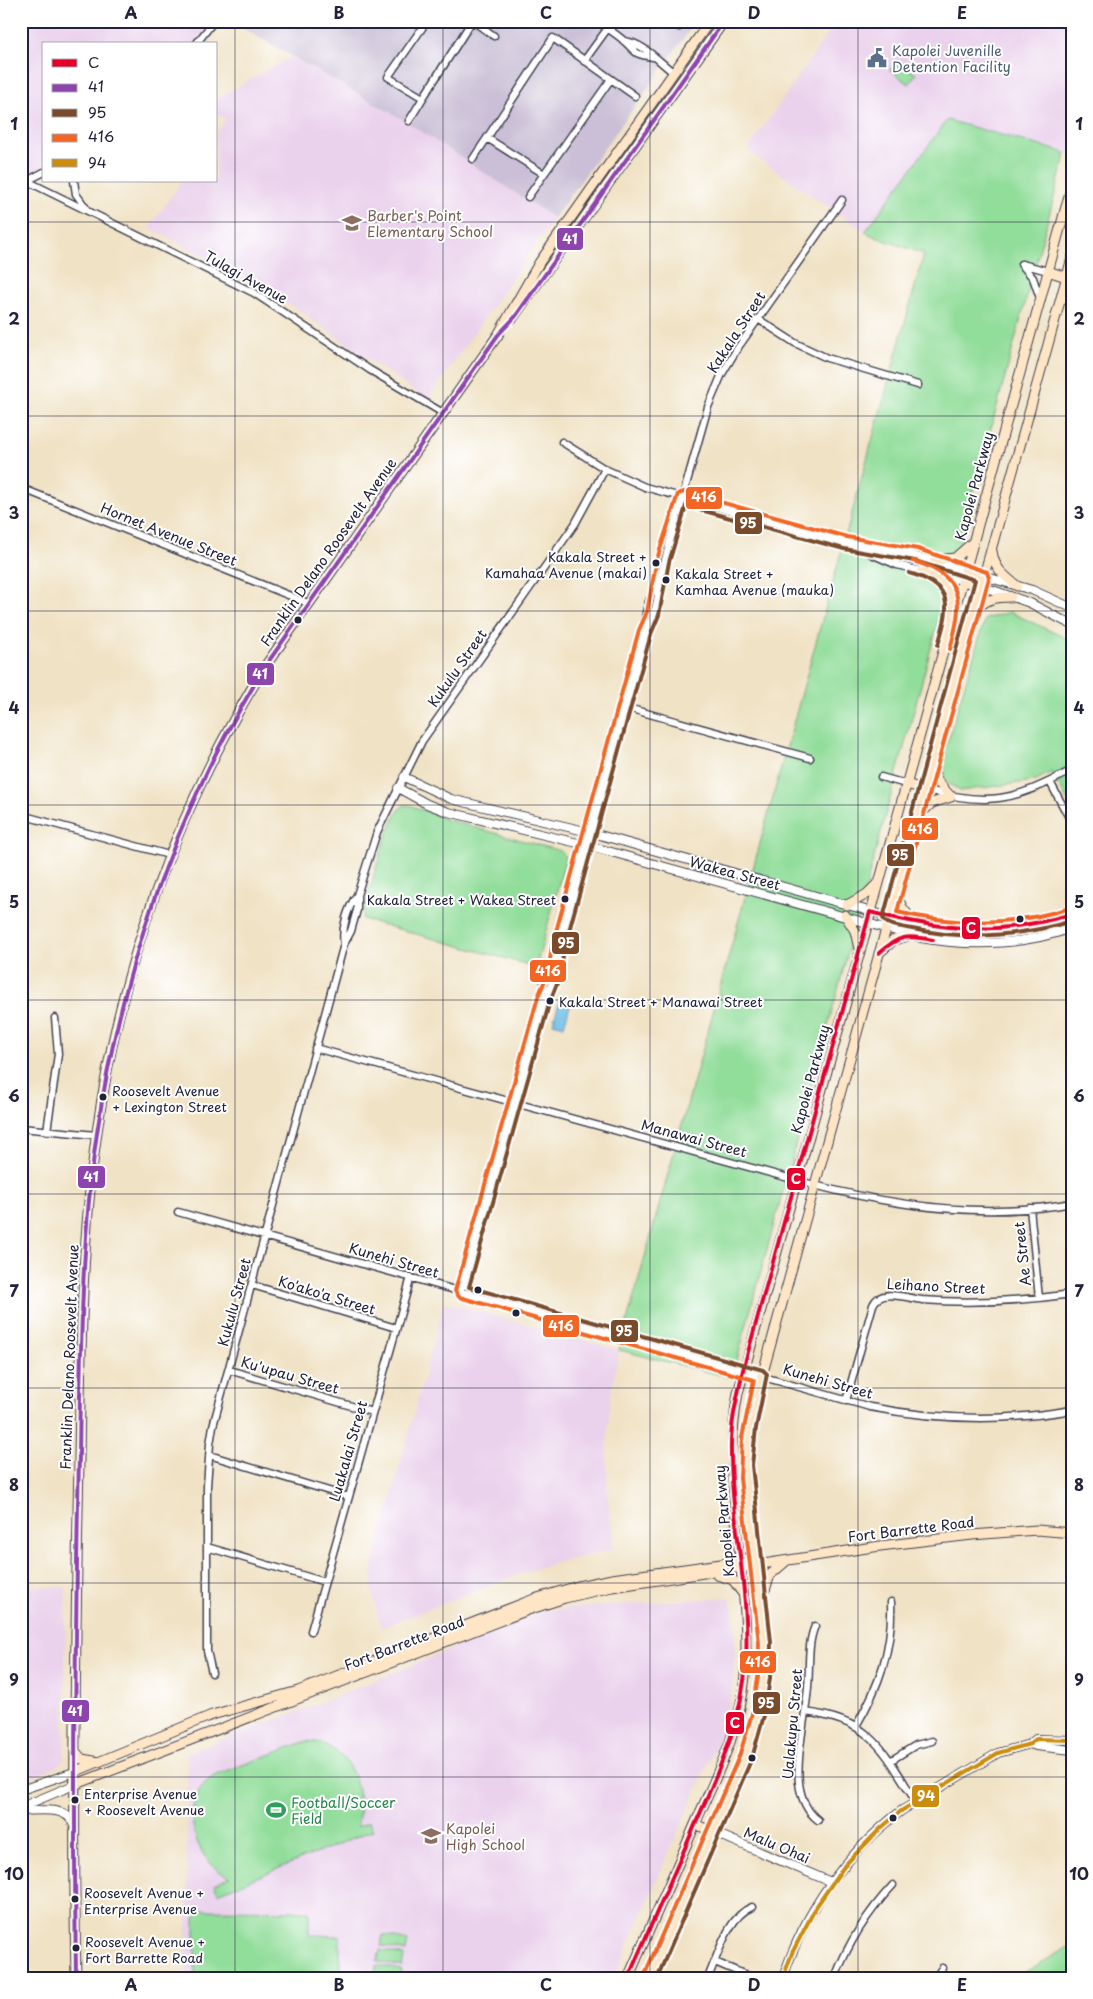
<svg xmlns="http://www.w3.org/2000/svg" width="1093" height="1999" viewBox="0 0 1093 1999" font-family="'Playpen Sans',sans-serif">
  <style>
    .built { fill: #ead1ec }
    .industrial { fill: #cabfd6 }
    .green { fill: #91dd9a; stroke: #5a806a }
    .water { fill: #6dbfe9; stroke: #487092 }
    .lines { fill: none; stroke-linecap: round; stroke-linejoin: round }
    .minor-casing { stroke: #413f50; stroke-width: 9 }
    .tertiary-casing { stroke: #413f50; stroke-width: 10 }
    .secondary-casing { stroke: #413f50; stroke-width: 11 }
    .minor { stroke: #fff; stroke-width: 6 }
    .tertiary { stroke: #fff; stroke-width: 8 }
    .secondary { stroke: #fde5c5; stroke-width: 9 }
    .bus-1-casing { stroke: #fff; stroke-width: 8 }
    .bus-2-casing { stroke: #fff; stroke-width: 8 }
    .bus-3-casing { stroke: #fff; stroke-width: 8 }
    .bus-4-casing { stroke: #fff; stroke-width: 8 }
    .bus-5-casing { stroke: #fff; stroke-width: 8 }
    .bus-1 { stroke: #e4002b; stroke-width: 4 }
    .bus-2 { stroke: #8e44ad; stroke-width: 4 }
    .bus-3 { stroke: #7a4b2a; stroke-width: 4 }
    .bus-4 { stroke: #f26522; stroke-width: 4 }
    .bus-5 { stroke: #cc8c0c; stroke-width: 4 }
    .grid { fill: none; stroke: #22223b; stroke-width: 1; stroke-opacity: 0.55 }
    .bus-dot { fill: #22223b; stroke: #fff; stroke-width: 2 }
    .labels { text-anchor: middle; dominant-baseline: central; stroke-width: 4; stroke-linejoin: round; paint-order: stroke }
    .bus-label { font-size: 13px; fill: #22223b; stroke: #fff; text-anchor: start }
    .service-label { font-size: 14px; fill: #4e5e75; stroke: #fff; text-anchor: start }
    .education-label { font-size: 14px; fill: #785e54; stroke: #fff; text-anchor: start }
    .street-label { font-size: 14px; fill: #22223b; stroke: #fff }
    .leisure-label { font-size: 14px; fill: #27864d; stroke: #fff; text-anchor: start }
    .line-badge { stroke: #fff; stroke-width: 2 }
    .badge-label { font-size: 14px; text-anchor: middle; font-weight: bold; fill: #fff }
    .neatline { fill: none; stroke: #22223b; stroke-width: 2 }
    .grid-label { font-size: 16px; text-anchor: middle; font-weight: bold; fill: #22223b }
  </style>
  <rect width="100%" height="100%" fill="#fff"/>
  <filter id="ink" filterUnits="userSpaceOnUse"><feTurbulence type="fractalNoise" baseFrequency=".02" numOctaves="2"/><feDisplacementMap in="SourceGraphic" scale="10" xChannelSelector="R" yChannelSelector="G"/><feConvolveMatrix kernelMatrix="1 2 1 2 8 2 1 2 1" color-interpolation-filters="sRGB"/></filter>
  <filter id="wash" filterUnits="userSpaceOnUse"><feTurbulence type="fractalNoise" baseFrequency=".0096" numOctaves="4" result="noise"/><feDisplacementMap in="SourceGraphic" scale="20" xChannelSelector="R" yChannelSelector="G"/><feGaussianBlur stdDeviation="1.12" result="paint"/><feColorMatrix in="noise" values="0 0 0 0 0 0 0 0 0 0 0 0 0 0 0 0 0 1.4 0 .05"/><feComposite in="paint" operator="in"/></filter>
  <g filter="url(#wash)">
    <rect width="100%" height="100%" fill="#f0e2c4"/>
    <path class="built" d="M21,21H210L212,44H44V166L21,177Z
      M837,21H1072V155L947,120L865,232L756,157L748,149Z
      M293,56L402,119L554,218L427,400L297,309L220,264L149,228L182,181H216V133L226,119L216,114V99Z
      M444,1302L619,1350L610,1400L607,1447V1493L614,1549L556,1563L517,1575L381,1628L372,1590L373,1565Z
      M21,1587H66L64,1759L58,1766L21,1781Z
      M730,1597L735,1628V1658L732,1688L725,1720L720,1736L614,1978H187V1753L328,1700L546,1610Z"/>
    <path class="industrial" d="M230,21H696L554,218L402,119Z"/>
    <path class="green" d="M896,60L916,74L909,84L890,70Z
      M947,120L1066,153L732,1378L619,1350L924,254L878,238L865,232Z
      M1010,612L1072,641V809L1052,772L1034,781L960,791L937,776L985,619Z
      M404,805H410L447,820L561,851L565,856V862L536,967L362,919C367,899 389,813 404,805Z
      M307,1741C350,1742 366,1791 357,1827L369,1822L373,1830L218,1893L214,1884L230,1877C191,1862 175,1794 218,1774Z
      M202,1910L309,1911V1935L340,1936V1978H195V1917Z
      M383,1935L408,1941L406,1952L381,1946Z
      M1072,1945V1978H1015Z
      M380,1950L404,1956L402,1967L377,1961Z
      M377,1965L401,1970L400,1978L374,1977Z"/>
    <path class="water" d="M561,996L572,999L564,1026L553,1023Z"/>
  </g>
  <g filter="url(#ink)">
    <g class="lines">
      <defs>
        <path id="minor" d="M427,21L388,77L423,98L472,21
          M473,21L494,36
          M597,21C605,27 615,33 623,40C637,52 632,54 653,57
          M671,21L679,27
          M553,38L611,79L544,174L487,138Z
          M624,41C644,43 658,61 673,72
          M196,44L214,21
          M584,61L613,21
          M611,79L635,96
          M409,121L423,98
          M473,159L487,138
          M27,181L254,293L370,370L443,413
          M74,181L76,194L86,208
          M21,184L44,172
          M528,197L544,174
          M1021,264L1033,278L1040,298
          M1022,264L1048,271
          M1061,302L1072,291
          M758,319L795,343L827,358L918,385
          M562,442L605,469L645,487L842,542L902,552L965,570
          M21,488L308,603
          M853,546L897,565L962,581
          M645,632C643,615 649,595 659,581
          M624,707L810,758
          M881,777L906,784
          M1050,782L1072,823
          M924,789C987,807 1015,801 1072,770
          M21,815L169,855
          M344,944C341,928 348,907 357,895
          M544,999C541,982 548,961 558,948
          M315,1048L814,1185C898,1207 986,1219 1072,1203
          M21,1128L96,1135
          M47,1131L58,1054L55,1018
          M1030,1208L1039,1298
          M178,1212L870,1407C937,1420 1004,1422 1072,1410
          M252,1285L396,1328
          M461,1291L544,999L551,985L557,964L558,948L645,632C654,617 659,598 659,581L708,407L722,374L737,349L842,200
          M229,1370L372,1412
          M846,1401L873,1305C880,1288 907,1298 922,1300C972,1304 1022,1301 1072,1294
          M209,1455L349,1497
          M207,1547L325,1582
          M815,1626C807,1644 810,1667 808,1687C806,1715 796,1756 799,1783C801,1798 806,1811 818,1820
          M311,1631L411,1277
          M212,1673L207,1651V1486L210,1444L213,1426L344,944L351,931L357,910V895L377,832L422,741L575,524L605,469
          M805,1712C873,1721 882,1748 916,1802
          M856,1726C879,1687 893,1648 891,1602
          M890,1761L916,1745L932,1741
          M715,1962L753,1978
          M708,1978C718,1955 728,1916 752,1907
          M835,1978C848,1943 868,1912 893,1885
          M935,1978L942,1968"/>
        <path id="tertiary" d="M983,576L1032,590L1072,608
          M981,586L1030,603L1072,625
          M404,777L451,799L589,832L908,922L965,930H1003L1044,922L1072,914
          M398,788L427,804L448,812L586,845L921,938C972,947 1023,945 1072,928
          M1030,1744L1036,1746L1072,1750
          M21,1790L74,1772
          M21,1807L74,1785
          M21,1811C37,1811 67,1805 73,1824
          M713,1832L831,1882
          M783,1978C805,1910 846,1854 901,1811L998,1753L1030,1744L1036,1739L1072,1740"/>
        <path id="secondary" d="M1048,271L1066,277
          M513,318L724,21
          M992,551C994,568 1003,575 1017,586
          M935,560L955,558L971,544
          M922,570C941,579 950,584 953,607
          M965,570L983,576
          M962,581L981,586
          M974,612C985,599 995,597 1011,597
          M931,764L938,782L951,797
          M906,784L924,789
          M918,816L932,803L951,797
          M896,891C900,907 906,915 920,924
          M847,905L867,894L877,884
          M845,915L855,931L859,949
          M879,953L894,940L912,935
          M717,1575L733,1580L743,1594
          M762,1599L770,1575L786,1561
          M75,1751L82,1759L99,1762
          M74,1772L212,1715L298,1691L534,1599L578,1586L612,1579L728,1563H746
          M74,1785L528,1610L565,1598L612,1587L880,1546L972,1535L1037,1530L1072,1533
          M695,1824L713,1832
          M76,1978C73,1822 75,1667 78,1511C81,1385 79,1257 97,1132C120,966 177,808 266,665L498,335L539,263L710,21
          M628,1978C651,1926 674,1874 696,1822C717,1774 741,1728 745,1675C752,1581 720,1487 738,1393L1072,185
          M650,1978L746,1756L759,1711L764,1678L765,1643L746,1478L745,1461L752,1412L1072,258"/>
      </defs>
      <use href="#minor" class="minor-casing"/>
      <use href="#tertiary" class="tertiary-casing"/>
      <use href="#secondary" class="secondary-casing"/>
      <use href="#minor" class="minor"/>
      <use href="#tertiary" class="tertiary"/>
      <use href="#secondary" class="secondary"/>
      <defs>
        <path id="bus-1" d="M870,912C944,931 998,936 1072,914
          M879,953C899,935 907,935 933,940
          M628,1978C649,1929 671,1881 692,1832C716,1776 743,1722 746,1660C750,1588 730,1517 731,1445C731,1419 738,1395 743,1370L870,912"/>
        <path id="bus-2" d="M76,1978C74,1820 75,1662 78,1504C81,1380 79,1255 97,1133C115,1009 151,890 204,778C222,739 244,702 266,665L498,335L515,317L724,21"/>
        <path id="bus-3" d="M909,573C956,586 949,607 938,645
          M657,1978L752,1758L765,1712L770,1678L771,1642L752,1465L756,1428L767,1374L763,1370L469,1287L550,1001L560,976L564,949L651,634L659,615L669,562L686,506L844,549L915,561L975,580L883,918C887,926 899,926 907,928C962,940 1018,937 1072,921"/>
        <path id="bus-4" d="M913,561C966,576 963,603 950,649
          M644,1976L740,1754L753,1710L758,1677L759,1643L740,1478L742,1438L754,1380L459,1297L455,1291L538,997L548,973L552,946L639,630L647,612L657,559L678,494L684,492L847,537L918,549L987,572L989,578L897,912C956,926 1012,926 1070,908"/>
        <path id="bus-5" d="M783,1978L792,1953L816,1907L845,1865L881,1828L901,1811L998,1753L1030,1744L1036,1739L1072,1740"/>
      </defs>
      <use href="#bus-1" class="bus-1-casing"/>
      <use href="#bus-2" class="bus-2-casing"/>
      <use href="#bus-3" class="bus-3-casing"/>
      <use href="#bus-4" class="bus-4-casing"/>
      <use href="#bus-5" class="bus-5-casing"/>
      <use href="#bus-1" class="bus-1"/>
      <use href="#bus-2" class="bus-2"/>
      <use href="#bus-3" class="bus-3"/>
      <use href="#bus-4" class="bus-4"/>
      <use href="#bus-5" class="bus-5"/>
    </g>
  </g>
  <path class="grid" d="M235,21V1978M443,21V1978M650,21V1978M858,21V1978M21,222H1072M21,416H1072M21,611H1072M21,805H1072M21,1000H1072M21,1194H1072M21,1388H1072M21,1583H1072M21,1777H1072"/>
  <defs>
    <symbol id="civic-bare" viewBox="-9 -9 18 18"><path d="M-.6-6.5H3V-4.5H.6V-3L4-1V1h2V6H-6V1h2V-1L-.6-3ZM-1.2 2.5V6h2.4V2.5Z" fill="#5c6f8a" stroke="#fff" stroke-width="2.5" paint-order="stroke"/></symbol>
    <symbol id="school-bare" viewBox="-9 -9 18 18"><path d="M0-5L7-2L0 1L-7-2ZM-4 1L0 2.5L4 1V4Q0 6-4 4Z" fill="#8d6e63" stroke="#fff" stroke-width="2.5" paint-order="stroke"/></symbol>
    <symbol id="stadium-bare" viewBox="-9 -9 18 18"><path d="M0-5a6.5 5 0 1 0 0 10a6.5 5 0 1 0 0-10ZM-3.5-1.8h7v3.6h-7Z" fill="#2e9e5b" stroke="#fff" stroke-width="2.5" paint-order="stroke"/></symbol>
  </defs>
  <g fill-rule="evenodd">
    <use href="#civic-bare" x="863" y="44" width="28" height="28"/>
    <use href="#school-bare" x="338" y="209" width="28" height="28"/>
    <use href="#stadium-bare" x="262" y="1796" width="28" height="28"/>
    <use href="#school-bare" x="417" y="1822" width="28" height="28"/>
  </g>
  <g class="bus-dot">
    <circle cx="656" cy="563" r="4.5"/>
    <circle cx="666" cy="580" r="4.5"/>
    <circle cx="298" cy="620" r="4.5"/>
    <circle cx="565" cy="899" r="4.5"/>
    <circle cx="1020" cy="919" r="4.5"/>
    <circle cx="550" cy="1001" r="4.5"/>
    <circle cx="103" cy="1097" r="4.5"/>
    <circle cx="478" cy="1290" r="4.5"/>
    <circle cx="516" cy="1313" r="4.5"/>
    <circle cx="752" cy="1758" r="4.5"/>
    <circle cx="75" cy="1800" r="4.5"/>
    <circle cx="893" cy="1818" r="4.5"/>
    <circle cx="75" cy="1899" r="4.5"/>
    <circle cx="76" cy="1948" r="4.5"/>
  </g>
  <g class="labels">
    <g class="bus-label">
      <text x="647" y="556" text-anchor="end">Kakala Street +<tspan x="647" dy="16">Kamahaa Avenue (makai)</tspan></text>
      <text x="675" y="573">Kakala Street +<tspan x="675" dy="16">Kamhaa Avenue (mauka)</tspan></text>
      <text x="556" y="899" text-anchor="end">Kakala Street + Wakea Street</text>
      <text x="559" y="1001">Kakala Street + Manawai Street</text>
      <text x="112" y="1090">Roosevelt Avenue<tspan x="112" dy="16">+ Lexington Street</tspan></text>
      <text x="84" y="1793">Enterprise Avenue<tspan x="84" dy="16">+ Roosevelt Avenue</tspan></text>
      <text x="84" y="1892">Roosevelt Avenue +<tspan x="84" dy="16">Enterprise Avenue</tspan></text>
      <text x="85" y="1941">Roosevelt Avenue +<tspan x="85" dy="16">Fort Barrette Road</tspan></text>
    </g>
    <g class="service-label">
      <text x="892" y="50">Kapolei Juvenille<tspan x="892" dy="16">Detention Facility</tspan></text>
    </g>
    <g class="education-label">
      <text x="367" y="215">Barber's Point<tspan x="367" dy="16">Elementary School</tspan></text>
      <text x="446" y="1828">Kapolei<tspan x="446" dy="16">High School</tspan></text>
    </g>
    <g class="street-label">
      <text transform="translate(246 277) rotate(29)">Tulagi Avenue</text>
      <text transform="translate(736 332) rotate(-57)">Kakala Street</text>
      <text transform="translate(974 486) rotate(-75)">Kapolei Parkway</text>
      <text transform="translate(169 534) rotate(22)">Hornet Avenue Street</text>
      <text transform="translate(328 552) rotate(-55)">Franklin Delano Roosevelt Avenue</text>
      <text transform="translate(457 668) rotate(-55)">Kukulu Street</text>
      <text transform="translate(735 873) rotate(15)">Wakea Street</text>
      <text transform="translate(810 1079) rotate(-75)">Kapolei Parkway</text>
      <text transform="translate(694 1138) rotate(15)">Manawai Street</text>
      <text transform="translate(1022 1254) rotate(-96)">Ae Street</text>
      <text transform="translate(394 1260) rotate(16)">Kunehi Street</text>
      <text transform="translate(936 1286) rotate(3)">Leihano Street</text>
      <text transform="translate(327 1295) rotate(17)">Ko'ako'a Street</text>
      <text transform="translate(234 1302) rotate(-75)">Kukulu Street</text>
      <text transform="translate(69 1357) rotate(-88)">Franklin Delano Roosevelt Avenue</text>
      <text transform="translate(290 1375) rotate(16)">Ku'upau Street</text>
      <text transform="translate(828 1381) rotate(16)">Kunehi Street</text>
      <text transform="translate(348 1451) rotate(-74)">Luakalai Street</text>
      <text transform="translate(724 1521) rotate(-95)">Kapolei Parkway</text>
      <text transform="translate(911 1529) rotate(-7)">Fort Barrette Road</text>
      <text transform="translate(404 1643) rotate(-21)">Fort Barrette Road</text>
      <text transform="translate(792 1724) rotate(-85)">Ualakupu Street</text>
      <text transform="translate(777 1845) rotate(23)">Malu Ohai</text>
    </g>
    <g class="leisure-label">
      <text x="291" y="1802">Football/Soccer<tspan x="291" dy="16">Field</tspan></text>
    </g>
  </g>
  <g class="line-badge">
    <rect x="556" y="227" width="28" height="24" rx="5" fill="#8e44ad"/>
    <rect x="685" y="486" width="38" height="24" rx="5" fill="#f26522"/>
    <rect x="734" y="511" width="29" height="24" rx="5" fill="#7a4b2a"/>
    <rect x="246" y="662" width="29" height="24" rx="5" fill="#8e44ad"/>
    <rect x="901" y="817" width="38" height="24" rx="5" fill="#f26522"/>
    <rect x="886" y="843" width="29" height="24" rx="5" fill="#7a4b2a"/>
    <rect x="961" y="916" width="20" height="24" rx="5" fill="#e4002b"/>
    <rect x="551" y="931" width="29" height="24" rx="5" fill="#7a4b2a"/>
    <rect x="529" y="959" width="38" height="24" rx="5" fill="#f26522"/>
    <rect x="77" y="1165" width="29" height="24" rx="5" fill="#8e44ad"/>
    <rect x="786" y="1167" width="20" height="24" rx="5" fill="#e4002b"/>
    <rect x="542" y="1314" width="38" height="24" rx="5" fill="#f26522"/>
    <rect x="610" y="1319" width="29" height="24" rx="5" fill="#7a4b2a"/>
    <rect x="739" y="1650" width="38" height="24" rx="5" fill="#f26522"/>
    <rect x="752" y="1691" width="29" height="24" rx="5" fill="#7a4b2a"/>
    <rect x="61" y="1699" width="29" height="24" rx="5" fill="#8e44ad"/>
    <rect x="725" y="1711" width="20" height="24" rx="5" fill="#e4002b"/>
    <rect x="911" y="1784" width="29" height="24" rx="5" fill="#cc8c0c"/>
  </g>
  <g class="badge-label">
    <text x="570" y="244">41</text>
    <text x="704" y="502">416</text>
    <text x="748" y="528">95</text>
    <text x="260" y="679">41</text>
    <text x="920" y="834">416</text>
    <text x="900" y="860">95</text>
    <text x="971" y="933">C</text>
    <text x="566" y="948">95</text>
    <text x="548" y="976">416</text>
    <text x="91" y="1182">41</text>
    <text x="796" y="1184">C</text>
    <text x="561" y="1331">416</text>
    <text x="624" y="1336">95</text>
    <text x="758" y="1667">416</text>
    <text x="766" y="1708">95</text>
    <text x="75" y="1716">41</text>
    <text x="735" y="1728">C</text>
    <text x="926" y="1801">94</text>
  </g>
  <rect width="1093" height="1999" fill="none" stroke="#fff" stroke-width="55"/>
  <rect x="42" y="42" width="175" height="140" fill="#ffffff" stroke="#a7a7b1"/>
  <rect x="52" y="59" width="25" height="8" fill="#e4002b" stroke="#a7a7b1"/>
  <text x="88" y="68" font-size="15" fill="#22223b">C</text>
  <rect x="52" y="84" width="25" height="8" fill="#8e44ad" stroke="#a7a7b1"/>
  <text x="88" y="92" font-size="15" fill="#22223b">41</text>
  <rect x="52" y="109" width="25" height="8" fill="#7a4b2a" stroke="#a7a7b1"/>
  <text x="88" y="118" font-size="15" fill="#22223b">95</text>
  <rect x="52" y="134" width="25" height="8" fill="#f26522" stroke="#a7a7b1"/>
  <text x="88" y="142" font-size="15" fill="#22223b">416</text>
  <rect x="52" y="159" width="25" height="8" fill="#cc8c0c" stroke="#a7a7b1"/>
  <text x="88" y="168" font-size="15" fill="#22223b">94</text>
  <rect x="28" y="28" width="1038" height="1944" class="neatline"/>
  <g class="grid-label">
    <text x="131" y="19">A</text>
    <text x="339" y="19">B</text>
    <text x="546" y="19">C</text>
    <text x="754" y="19">D</text>
    <text x="962" y="19">E</text>
    <text x="14" y="130">1</text>
    <text x="1079" y="130">1</text>
    <text x="14" y="325">2</text>
    <text x="1079" y="325">2</text>
    <text x="14" y="519">3</text>
    <text x="1079" y="519">3</text>
    <text x="14" y="714">4</text>
    <text x="1079" y="714">4</text>
    <text x="14" y="908">5</text>
    <text x="1079" y="908">5</text>
    <text x="14" y="1102">6</text>
    <text x="1079" y="1102">6</text>
    <text x="14" y="1297">7</text>
    <text x="1079" y="1297">7</text>
    <text x="14" y="1491">8</text>
    <text x="1079" y="1491">8</text>
    <text x="14" y="1686">9</text>
    <text x="1079" y="1686">9</text>
    <text x="14" y="1880">10</text>
    <text x="1079" y="1880">10</text>
    <text x="131" y="1991">A</text>
    <text x="339" y="1991">B</text>
    <text x="546" y="1991">C</text>
    <text x="754" y="1991">D</text>
    <text x="962" y="1991">E</text>
  </g>
</svg>
